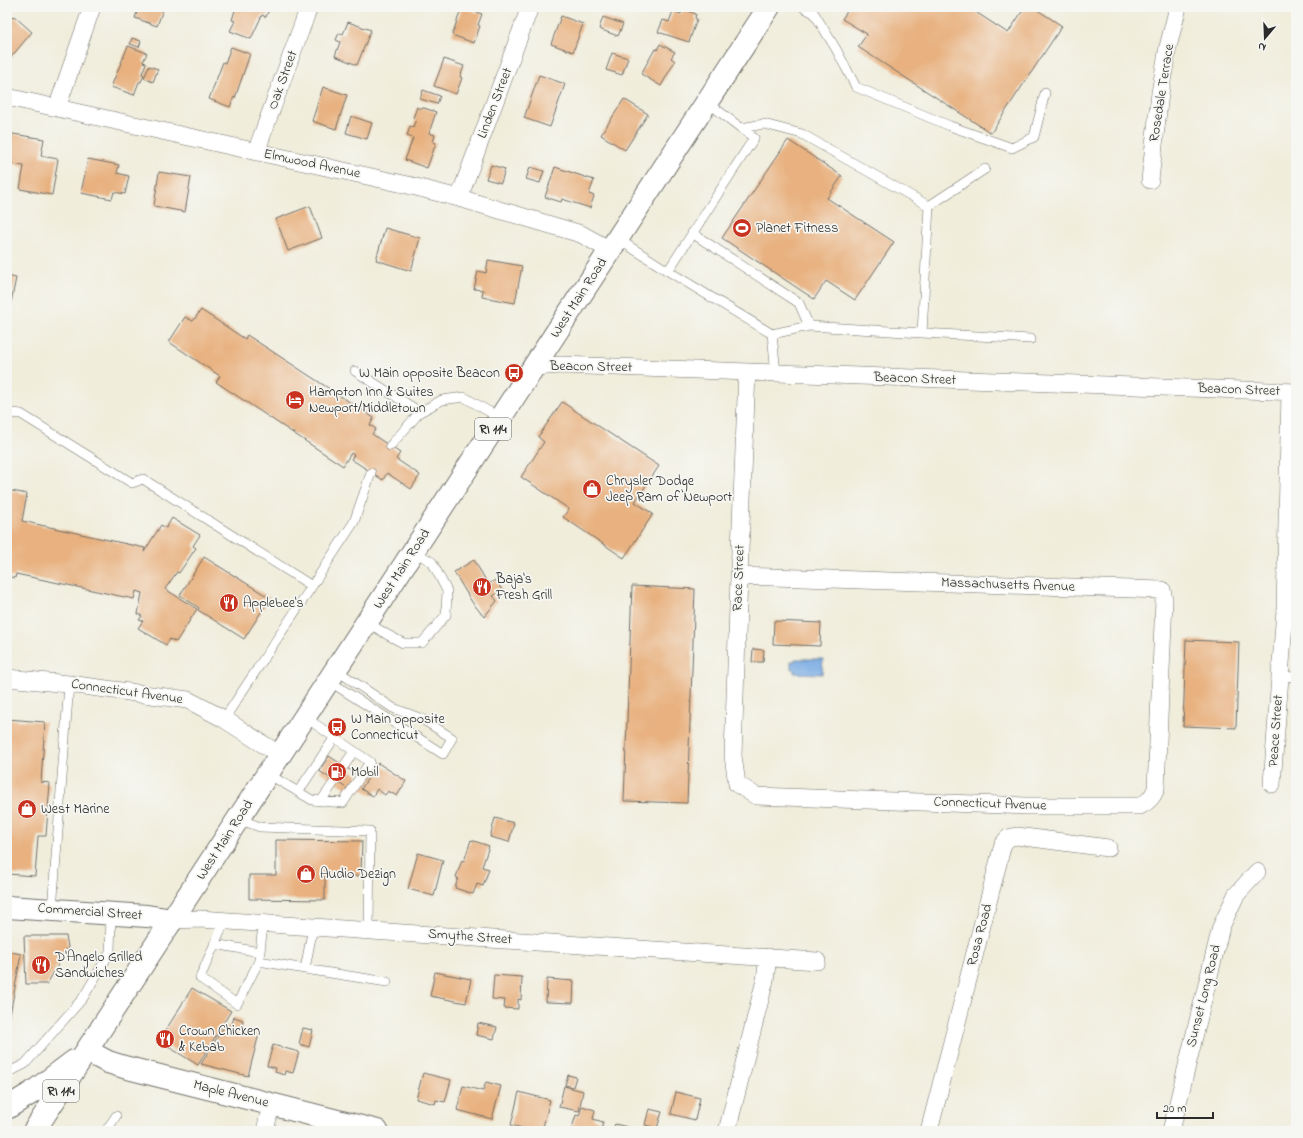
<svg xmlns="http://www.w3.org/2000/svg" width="1303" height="1138" viewBox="0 0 1303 1138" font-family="'Indie Flower',sans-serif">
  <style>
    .water { fill: #77aae3; stroke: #516a87 }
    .building { fill: #e8b17f }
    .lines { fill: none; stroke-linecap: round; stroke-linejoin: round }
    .service-casing { stroke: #706f69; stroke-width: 10 }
    .minor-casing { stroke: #706f69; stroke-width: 18 }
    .tertiary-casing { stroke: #706f69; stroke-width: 24 }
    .primary-casing { stroke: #706f69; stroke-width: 24 }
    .service { stroke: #fff; stroke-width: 9 }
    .minor { stroke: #fff; stroke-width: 17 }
    .tertiary { stroke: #fff; stroke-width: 22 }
    .primary { stroke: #fff; stroke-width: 22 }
    .labels { text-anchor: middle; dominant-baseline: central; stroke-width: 3.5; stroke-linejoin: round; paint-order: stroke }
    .shield { fill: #f6f6f2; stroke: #686867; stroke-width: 1 }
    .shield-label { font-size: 13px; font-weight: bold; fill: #2b2b2b }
    .street-label { font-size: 14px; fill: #2b2b2b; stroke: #f6f6f2 }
    .poi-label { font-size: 14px; fill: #2b2b2b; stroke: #f6f6f2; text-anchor: start }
  </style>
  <rect width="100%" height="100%" fill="#f6f6f2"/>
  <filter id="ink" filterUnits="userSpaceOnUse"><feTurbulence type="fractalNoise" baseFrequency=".025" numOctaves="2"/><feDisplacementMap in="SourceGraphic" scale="8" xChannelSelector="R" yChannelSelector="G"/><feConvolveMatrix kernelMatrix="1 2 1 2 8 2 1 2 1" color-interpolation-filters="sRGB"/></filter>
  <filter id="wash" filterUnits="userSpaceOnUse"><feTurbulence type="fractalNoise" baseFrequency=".012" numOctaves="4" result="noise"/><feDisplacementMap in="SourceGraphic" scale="16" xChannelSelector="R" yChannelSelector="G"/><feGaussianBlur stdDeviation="0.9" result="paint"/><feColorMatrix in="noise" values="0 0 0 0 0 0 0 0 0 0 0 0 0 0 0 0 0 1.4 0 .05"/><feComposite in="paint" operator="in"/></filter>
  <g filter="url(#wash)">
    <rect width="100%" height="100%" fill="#f0eddb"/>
    <path class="water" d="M795,659H823L822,674L794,673V669H791V661H795Z"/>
    <g id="blocks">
      <path class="building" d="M139,7H164L157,26L135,18Z
        M236,7H270L266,17L262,15L251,39L230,31L235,21L232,20Z
        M462,7L482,14L478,25L480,26L474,43L452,35Z
        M850,7H968L1008,33L1025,7H1033L1062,26L991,133L858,47L867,34L842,19Z
        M683,9L696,14L695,18L697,19L689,42L658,32L663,20L669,22L673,11L681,14Z
        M14,16L32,32L7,62V23Z
        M561,16L583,24L573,52L551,44Z
        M603,17L623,24L618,36L599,29Z
        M348,22L371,30L357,65L335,56L340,42L336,40L339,33L343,34Z
        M132,38L141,41L139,47L130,44Z
        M660,44L675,52L671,58L675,61L661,86L641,74L655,49L657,50Z
        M128,46L147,53L143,62L146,63L142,74L144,75L141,82H139L134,95L111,87Z
        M231,47L250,54L235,98L234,97L230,107L209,99L223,62L225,63Z
        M612,53L628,58L622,75L606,70Z
        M444,59L464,66L460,77L462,78L456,94L434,86Z
        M149,66L158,69L153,82L144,78Z
        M539,75L565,84L550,127L524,118Z
        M323,87L347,95L336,129L312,121Z
        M423,90L440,96L437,104L420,99Z
        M624,99L648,114L625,150L601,135Z
        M417,107L420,109L421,107L436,112L429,133L435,135L433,142L436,143L427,168L405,160L413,138L407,136L410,126L413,127L416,119L413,118Z
        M351,116L372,123L367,139L346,133Z
        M7,133L44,139L41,156L58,159L52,195L20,189L24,166L7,163Z
        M788,140L842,176L827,198L894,242L855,300L826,281L814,299L722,238Z
        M88,159L119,165L117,173L129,176L125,194L114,192L112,199L81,193Z
        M491,165L505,169L501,183L486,179Z
        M530,167L544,171L540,183L526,179Z
        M555,167L594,180L589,194L594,196L590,208L562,199L561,202L545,197Z
        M159,172L191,177L185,212L154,206Z
        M310,206L322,238L288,251L276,219Z
        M385,228L420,238L411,271L376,260Z
        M488,260L522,266L515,303L482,297L483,290L474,289L478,271L486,273Z
        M7,276L16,278L8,317H7Z
        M201,310L245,339L247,335L374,418L370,425L376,429L372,434L400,453L396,459L420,475L411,489L387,473L383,480L351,459L354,455L351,453L343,466L216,382L220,376L169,342L185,317L193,321Z
        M562,402L659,466L635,502L653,514L624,558L563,517L569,509L521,477L544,442L538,437Z
        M7,490L27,494L22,521L145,548L144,552L161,525L166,528L172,518L200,535L193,546L196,548L179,573L177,572L165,589L197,609L176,642L170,639L166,645L138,628L143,621L139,620L142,616L138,614L142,593L136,591L134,599L16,574L15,578L7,576Z
        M204,557L270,598L244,639L198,610L199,608L180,595Z
        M474,560L488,584L496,580L502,590L493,596L497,601L484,617L472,602L454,572Z
        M632,586L695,589L687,803L624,801Z
        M774,621L821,623L820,646L773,644Z
        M1186,640L1239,642L1236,728L1183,726Z
        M753,649L764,650L763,662H752Z
        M7,719L45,722L41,782L50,783L46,836H38L35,876L7,874Z
        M329,756L358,775L348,789L319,771Z
        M378,763L406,781L397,796L388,791L385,795L377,789L373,796L361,789Z
        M495,818L514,823L509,842L490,837Z
        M276,840L362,841L361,876H325V900L249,899V875H276Z
        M471,840L489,846L482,867L489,869L483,886L477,884L473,894L455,888L458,878L456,877L462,860L464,861Z
        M418,853L443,860L434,896L408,889Z
        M24,936H66L68,947L47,984H26Z
        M7,951L21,954L8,1026L7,1025Z
        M435,972L471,979L466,1003L430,996Z
        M494,975L522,977L521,1000L518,999V1009L504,1008L505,1000L492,999Z
        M547,979L574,981L573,1003L546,1002Z
        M192,988L231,1011L198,1065L159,1041Z
        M234,1017L243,1020L241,1029L259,1034L248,1076L201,1064L225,1025L231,1027Z
        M478,1023L497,1027L494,1039L476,1035Z
        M303,1028L313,1030L309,1047L299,1044Z
        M273,1045L299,1052L293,1073L285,1071L284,1075L275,1072L276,1068L267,1066Z
        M423,1073L451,1080L445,1102L436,1100L435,1104L416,1099Z
        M568,1075L576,1077L573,1087L565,1085Z
        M486,1082L501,1086L492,1119L457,1110L463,1086L483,1091Z
        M564,1086L583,1091L579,1111L559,1107Z
        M519,1092L550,1100L542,1131H535L511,1125Z
        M676,1092L700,1098L695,1120L671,1114Z
        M582,1106L595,1110L593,1119L603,1122L601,1131H571L576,1115L579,1116Z
        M649,1109L662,1112L657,1128L645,1125Z
        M615,1124L640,1130V1131H613Z"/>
    </g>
  </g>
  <g filter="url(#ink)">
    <use href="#blocks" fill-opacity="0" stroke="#706f69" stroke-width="1"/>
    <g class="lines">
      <defs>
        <path id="service" d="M803,7L814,13L836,49L856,87L950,126L1012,148L1034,137L1045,93
          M929,206L985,169
          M692,233L799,303L809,326
          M618,239L668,271L772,334L809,326L922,333L929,206L802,134L764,124L741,128
          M668,271L754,138L707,102
          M922,333L1031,339
          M772,334L776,373
          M355,371L420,412
          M7,418L13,413L21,414L132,483L143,479L312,586L224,719
          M390,446L420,412L442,400L464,397L500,418
          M312,586L354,522L371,473
          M367,622L386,634L403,643H422L446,615L447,591L432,562L413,551
          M1280,676L1296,677
          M329,681L443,754L452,738L422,719L393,708L336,670
          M344,766L354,751
          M268,774L312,800L343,803L370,762L305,717
          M298,792L335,737
          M321,801L335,781
          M239,819L260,827L370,831L369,930
          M52,910L69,684
          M224,922L200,978L237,1004L259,961L263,924
          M313,927L305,969L387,982
          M214,944L260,952
          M259,961L305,969
          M7,1073L25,1064L83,998L110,952L111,914
          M106,1131L116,1116"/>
        <path id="minor" d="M7,97L408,185L459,198L581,234L610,250
          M57,108L92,7
          M256,152L309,7
          M1150,180L1160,93L1168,47L1178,7
          M459,198L530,7
          M534,367L561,365L1296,392
          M739,576L1162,590L1164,600L1156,789C1152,798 1148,802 1140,806H1027L756,796L737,784L733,756L739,576L747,372
          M7,678L69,684L188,700L224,719L280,755
          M1272,784L1285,610L1290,392
          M173,920L200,919L313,927L817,961
          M265,1131L271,1105
          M727,1131L765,980L768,957
          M929,1131L1003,844L1008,838L1017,836L1108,848
          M1171,1131L1221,927L1236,895L1257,872"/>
        <path id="tertiary" d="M7,907L147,916L173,920
          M87,1051L108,1062L124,1067L377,1131"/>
        <path id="primary" d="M7,1108L33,1092L74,1061
          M34,1131L769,7"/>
      </defs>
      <use href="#service" class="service-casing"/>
      <use href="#minor" class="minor-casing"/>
      <use href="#tertiary" class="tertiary-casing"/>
      <use href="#primary" class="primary-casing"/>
      <use href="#service" class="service"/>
      <use href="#minor" class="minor"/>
      <use href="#tertiary" class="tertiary"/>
      <use href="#primary" class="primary"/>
    </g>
  </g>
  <defs>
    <symbol id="stadium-disc" viewBox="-11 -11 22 22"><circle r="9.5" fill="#c8321e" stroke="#f6f6f2"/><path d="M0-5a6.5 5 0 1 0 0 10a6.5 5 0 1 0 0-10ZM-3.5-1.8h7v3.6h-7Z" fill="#fff"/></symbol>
    <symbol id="bus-disc" viewBox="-11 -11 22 22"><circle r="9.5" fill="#c8321e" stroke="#f6f6f2"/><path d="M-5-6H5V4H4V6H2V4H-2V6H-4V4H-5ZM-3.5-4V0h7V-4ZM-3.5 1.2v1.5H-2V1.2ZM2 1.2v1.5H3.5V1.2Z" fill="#fff"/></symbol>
    <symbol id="hotel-disc" viewBox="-11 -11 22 22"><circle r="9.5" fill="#c8321e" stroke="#f6f6f2"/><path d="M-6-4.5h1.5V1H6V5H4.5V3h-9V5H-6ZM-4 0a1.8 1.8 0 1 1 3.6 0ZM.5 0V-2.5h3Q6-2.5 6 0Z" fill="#fff"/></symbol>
    <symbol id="shop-disc" viewBox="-11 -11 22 22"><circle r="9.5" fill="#c8321e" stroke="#f6f6f2"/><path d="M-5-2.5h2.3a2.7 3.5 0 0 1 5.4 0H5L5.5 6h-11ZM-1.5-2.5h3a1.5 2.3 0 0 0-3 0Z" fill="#fff"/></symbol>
    <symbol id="restaurant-disc" viewBox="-11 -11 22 22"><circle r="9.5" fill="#c8321e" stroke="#f6f6f2"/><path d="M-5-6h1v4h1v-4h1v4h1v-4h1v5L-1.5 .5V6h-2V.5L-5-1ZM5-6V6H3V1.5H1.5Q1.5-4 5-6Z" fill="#fff"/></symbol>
    <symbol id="fuel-disc" viewBox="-11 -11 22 22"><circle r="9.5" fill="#c8321e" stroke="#f6f6f2"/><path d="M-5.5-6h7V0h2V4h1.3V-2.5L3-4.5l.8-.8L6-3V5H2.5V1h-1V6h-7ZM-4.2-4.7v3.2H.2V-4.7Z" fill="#fff"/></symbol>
  </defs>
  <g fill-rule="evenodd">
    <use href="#stadium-disc" x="731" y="217" width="22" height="22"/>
    <use href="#bus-disc" x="503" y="362" width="22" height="22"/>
    <use href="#hotel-disc" x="284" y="389" width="22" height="22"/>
    <use href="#shop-disc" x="581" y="478" width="22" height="22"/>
    <use href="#restaurant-disc" x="471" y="576" width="22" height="22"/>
    <use href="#restaurant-disc" x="218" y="592" width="22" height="22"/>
    <use href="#bus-disc" x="326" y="716" width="22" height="22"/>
    <use href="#fuel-disc" x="326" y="761" width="22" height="22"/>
    <use href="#shop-disc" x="16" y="798" width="22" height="22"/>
    <use href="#shop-disc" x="295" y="863" width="22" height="22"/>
    <use href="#restaurant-disc" x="30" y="954" width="22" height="22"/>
    <use href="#restaurant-disc" x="154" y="1028" width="22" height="22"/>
  </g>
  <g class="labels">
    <g class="shield">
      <rect x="475" y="418" width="36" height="22" rx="3"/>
      <rect x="43" y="1080" width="36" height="22" rx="3"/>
    </g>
    <g class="shield-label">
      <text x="493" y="429">RI 114</text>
      <text x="61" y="1091">RI 114</text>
    </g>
    <g class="street-label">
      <text transform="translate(283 80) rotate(-70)">Oak Street</text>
      <text transform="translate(1162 93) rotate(-81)">Rosedale Terrace</text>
      <text transform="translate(495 103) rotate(-69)">Linden Street</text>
      <text transform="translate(312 164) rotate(12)">Elmwood Avenue</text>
      <text transform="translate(579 298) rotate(-57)">West Main Road</text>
      <text transform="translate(591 367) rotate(1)">Beacon Street</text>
      <text transform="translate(915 379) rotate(2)">Beacon Street</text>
      <text transform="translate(1239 390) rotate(2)">Beacon Street</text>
      <text transform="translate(402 569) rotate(-57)">West Main Road</text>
      <text transform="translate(739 578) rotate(-88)">Race Street</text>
      <text transform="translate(1008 585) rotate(2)">Massachusetts Avenue</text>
      <text transform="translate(127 692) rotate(8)">Connecticut Avenue</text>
      <text transform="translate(1276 731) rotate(-86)">Peace Street</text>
      <text transform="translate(990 804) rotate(2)">Connecticut Avenue</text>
      <text transform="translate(225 840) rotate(-57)">West Main Road</text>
      <text transform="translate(90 912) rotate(4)">Commercial Street</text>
      <text transform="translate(980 935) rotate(-75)">Rosa Road</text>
      <text transform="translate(470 937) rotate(4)">Smythe Street</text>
      <text transform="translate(1204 996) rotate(-76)">Sunset Long Road</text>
      <text transform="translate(231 1094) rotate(14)">Maple Avenue</text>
    </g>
    <g class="poi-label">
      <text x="756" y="228">Planet Fitness</text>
      <text x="500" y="373" text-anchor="end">W Main opposite Beacon</text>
      <text x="309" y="392">Hampton Inn &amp; Suites<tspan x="309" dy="16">Newport/Middletown</tspan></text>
      <text x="606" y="481">Chrysler Dodge<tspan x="606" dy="16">Jeep Ram of Newport</tspan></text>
      <text x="496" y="579">Baja's<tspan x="496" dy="16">Fresh Grill</tspan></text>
      <text x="243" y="603">Applebee's</text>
      <text x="351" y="719">W Main opposite<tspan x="351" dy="16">Connecticut</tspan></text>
      <text x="351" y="772">Mobil</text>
      <text x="41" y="809">West Marine</text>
      <text x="320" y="874">Audio Dezign</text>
      <text x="55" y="957">D'Angelo Grilled<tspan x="55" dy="16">Sandwiches</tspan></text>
      <text x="179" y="1031">Crown Chicken<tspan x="179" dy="16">&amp; Kebab</tspan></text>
    </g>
  </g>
  <rect width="1303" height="1138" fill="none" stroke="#f6f6f2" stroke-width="24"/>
  <g transform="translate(1265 38) rotate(199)" stroke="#f6f6f2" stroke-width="3" paint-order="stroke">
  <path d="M0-3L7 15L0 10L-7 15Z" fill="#2b2b2b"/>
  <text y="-6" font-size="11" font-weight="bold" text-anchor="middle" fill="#2b2b2b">N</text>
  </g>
  <path d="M1157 1112v6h56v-6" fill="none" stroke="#2b2b2b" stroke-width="2"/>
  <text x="1163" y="1112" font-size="12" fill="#2b2b2b" stroke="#f6f6f2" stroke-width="3" paint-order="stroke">20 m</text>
</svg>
